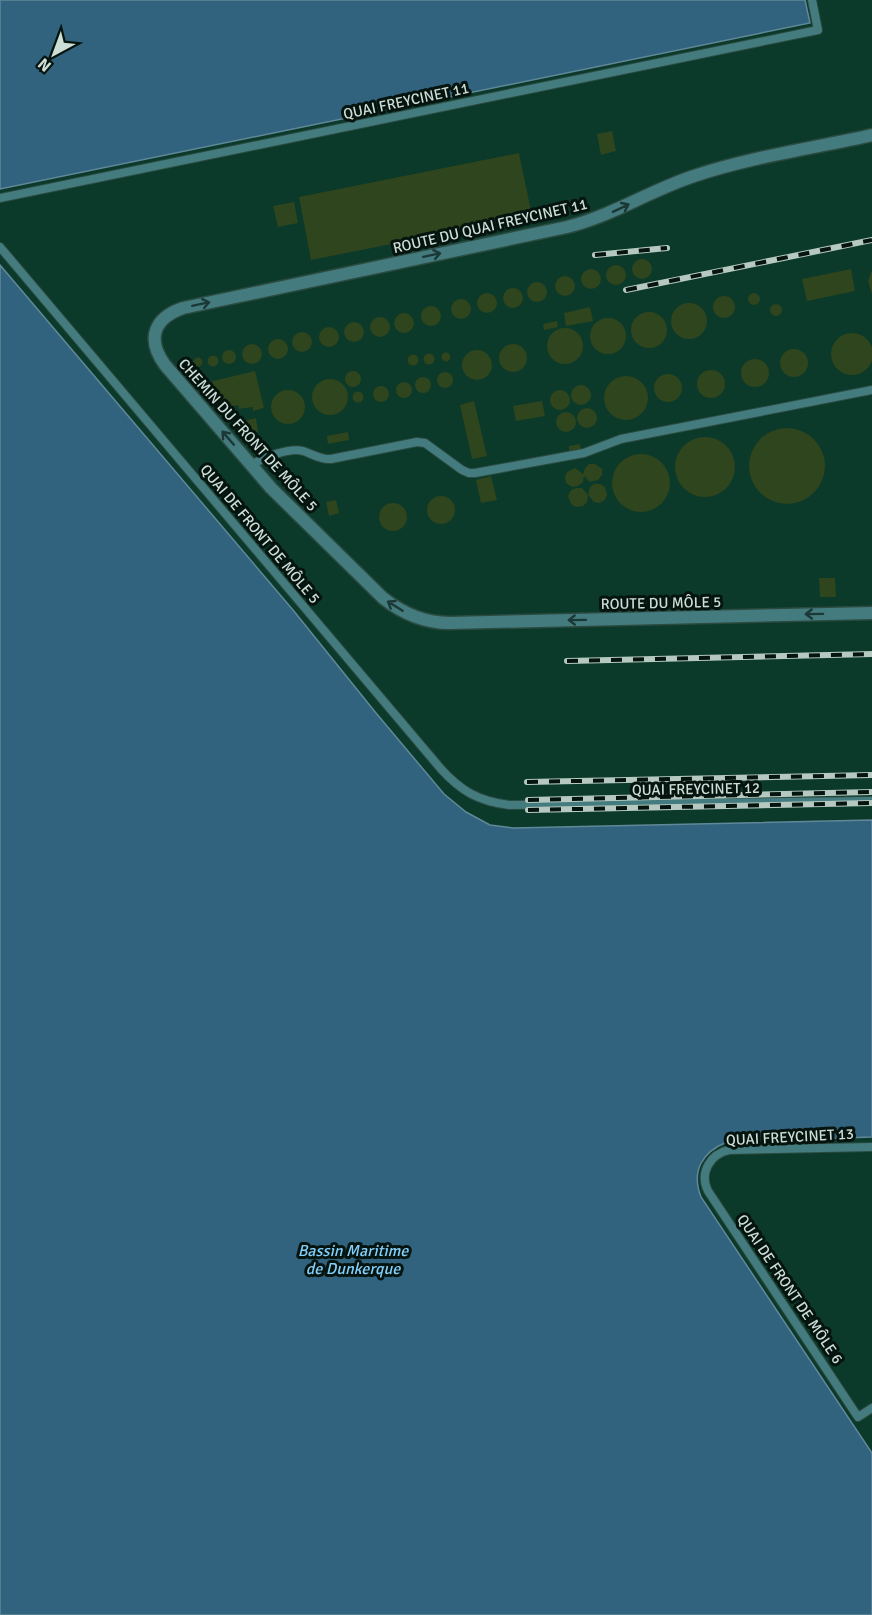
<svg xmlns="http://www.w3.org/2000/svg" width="872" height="1615" viewBox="0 0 872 1615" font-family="Signika,sans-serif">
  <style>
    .built { fill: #0b392a }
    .water { fill: #32637e; stroke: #608898; stroke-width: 1.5 }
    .building { fill: #2f451d }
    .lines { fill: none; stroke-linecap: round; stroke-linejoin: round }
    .service-casing { stroke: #2b4b40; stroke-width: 10 }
    .minor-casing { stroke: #2b4b40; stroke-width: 15 }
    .service { stroke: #447b7e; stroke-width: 8 }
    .minor { stroke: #447b7e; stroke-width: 12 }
    .rail-casing { stroke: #b6c9c1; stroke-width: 6 }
    .rail { stroke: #06140f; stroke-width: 4; stroke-dasharray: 11; stroke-linecap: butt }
    .oneway { stroke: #1c3836 }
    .labels { text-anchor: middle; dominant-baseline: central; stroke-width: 6; stroke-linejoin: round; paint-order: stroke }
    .street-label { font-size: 15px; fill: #ccded6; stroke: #06140f }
    .water-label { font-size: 16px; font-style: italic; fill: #82cffb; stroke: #06140f }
  </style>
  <rect width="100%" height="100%" fill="#0c2f23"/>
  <path class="built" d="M805,0H872V820L513,828L490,825L467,812L444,794L376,713L293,610L0,265V189L810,23Z
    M872,1137V1453L701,1197L697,1181L700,1165L703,1158L714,1148L727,1142Z"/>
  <path class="water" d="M0,0H805L810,23L0,189Z
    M0,265L293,610L376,713L444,794L466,812L490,825L513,828L872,820V1137L727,1142C702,1152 691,1171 701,1197L872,1453V1615H0Z"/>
  <path class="building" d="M612,131L616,151L601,155L597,134Z
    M519,153L532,216L311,260L299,197Z
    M294,202L298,223L278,227L273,206Z
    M632 269a10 10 0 1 1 20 0a10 10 0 1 1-20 0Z
    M606 275a10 10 0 1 1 20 0a10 10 0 1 1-20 0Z
    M851,269L855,291L807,301L802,279Z
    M581 279a10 10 0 1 1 20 0a10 10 0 1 1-20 0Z
    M872,270V294L868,281Z
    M555 286a10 10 0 1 1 20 0a10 10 0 1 1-20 0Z
    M527 292a10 10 0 1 1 20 0a10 10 0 1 1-20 0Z
    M503 298a10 10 0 1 1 20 0a10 10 0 1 1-20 0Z
    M748 299a6 6 0 1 1 12 0a6 6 0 1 1-12 0Z
    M477 303a10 10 0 1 1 20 0a10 10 0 1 1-20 0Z
    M713 307a11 11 0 1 1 22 0a11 11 0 1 1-22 0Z
    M451 309a10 10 0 1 1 20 0a10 10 0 1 1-20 0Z
    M671 321a18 18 0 1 1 36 0a18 18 0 1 1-36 0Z
    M770 310a6 6 0 1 1 12 0a6 6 0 1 1-12 0Z
    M421 316a10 10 0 1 1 20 0a10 10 0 1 1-20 0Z
    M590,307L593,321L566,326L564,313Z
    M631 330a18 18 0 1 1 36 0a18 18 0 1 1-36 0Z
    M394 323a10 10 0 1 1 20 0a10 10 0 1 1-20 0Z
    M370 327a10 10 0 1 1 20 0a10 10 0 1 1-20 0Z
    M590 336a18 18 0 1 1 36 0a18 18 0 1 1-36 0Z
    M557,321L558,327L544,330L543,324Z
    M344 332a10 10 0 1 1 20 0a10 10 0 1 1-20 0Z
    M319 337a10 10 0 1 1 20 0a10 10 0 1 1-20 0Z
    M547 346a18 18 0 1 1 36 0a18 18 0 1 1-36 0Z
    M292 342a10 10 0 1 1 20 0a10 10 0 1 1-20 0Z
    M831 354a21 21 0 1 1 42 0a21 21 0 1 1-42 0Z
    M268 349a10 10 0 1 1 20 0a10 10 0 1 1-20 0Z
    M499 358a14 14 0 1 1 28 0a14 14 0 1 1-28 0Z
    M242 354a10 10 0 1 1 20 0a10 10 0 1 1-20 0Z
    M780 363a14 14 0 1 1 28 0a14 14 0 1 1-28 0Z
    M462 365a15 15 0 1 1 30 0a15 15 0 1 1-30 0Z
    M222 357a7 7 0 1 1 14 0a7 7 0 1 1-14 0Z
    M441.5 357a4.5 4.5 0 1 1 9 0a4.5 4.5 0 1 1-9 0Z
    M423.5 359a5.5 5.5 0 1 1 11 0a5.5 5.5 0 1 1-11 0Z
    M407.5 360a5.5 5.5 0 1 1 11 0a5.5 5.5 0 1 1-11 0Z
    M207.5 361a5.5 5.5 0 1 1 11 0a5.5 5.5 0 1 1-11 0Z
    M193.5 362a4.5 4.5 0 1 1 9 0a4.5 4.5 0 1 1-9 0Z
    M741 373a14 14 0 1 1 28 0a14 14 0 1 1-28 0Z
    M697 384a14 14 0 1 1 28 0a14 14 0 1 1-28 0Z
    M255,371L264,408L253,411V407L239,409L238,405L219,409L208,395L205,383Z
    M345 379a8 8 0 1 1 16 0a8 8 0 1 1-16 0Z
    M437 380a8 8 0 1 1 16 0a8 8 0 1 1-16 0Z
    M654 388a14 14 0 1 1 28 0a14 14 0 1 1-28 0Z
    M604 398a22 22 0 1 1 44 0a22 22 0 1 1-44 0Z
    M415 385a8 8 0 1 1 16 0a8 8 0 1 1-16 0Z
    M312 397a18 18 0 1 1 36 0a18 18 0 1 1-36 0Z
    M396 390a8 8 0 1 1 16 0a8 8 0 1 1-16 0Z
    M571 395a10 10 0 1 1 20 0a10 10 0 1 1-20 0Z
    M373 394a8 8 0 1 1 16 0a8 8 0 1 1-16 0Z
    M271 407a17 17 0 1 1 34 0a17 17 0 1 1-34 0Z
    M550 400a10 10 0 1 1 20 0a10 10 0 1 1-20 0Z
    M352.5 397a5.5 5.5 0 1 1 11 0a5.5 5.5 0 1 1-11 0Z
    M474,401L487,456L472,459L460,405Z
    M542,401L545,416L516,421L513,406Z
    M577 418a10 10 0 1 1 20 0a10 10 0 1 1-20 0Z
    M556 422a10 10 0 1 1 20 0a10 10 0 1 1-20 0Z
    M256,418L258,432L242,436L232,424Z
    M749 466a38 38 0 1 1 76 0a38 38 0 1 1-76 0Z
    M348,432L349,440L328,444L327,436Z
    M675 467a30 30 0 1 1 60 0a30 30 0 1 1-60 0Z
    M580,444L581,450L569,452V446Z
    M612 483a29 29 0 1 1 58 0a29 29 0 1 1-58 0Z
    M589,464H595L602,469V475L598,480L590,482L584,476L583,482L578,486L572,487L566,483L565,477L567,472L575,468L583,474L585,468Z
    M491,476L497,500L481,503L476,480Z
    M594,484H600L605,487L607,495L605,500L599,503L594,502L588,495L587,502L583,506L576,507L571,504L568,496L571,490L576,488H582L588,495L590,487Z
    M427 510a14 14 0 1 1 28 0a14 14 0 1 1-28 0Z
    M336,500L339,513L329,516L326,502Z
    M379 517a14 14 0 1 1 28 0a14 14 0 1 1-28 0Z
    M819,578H835L836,597H820Z"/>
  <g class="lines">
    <defs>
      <path id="service" d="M0,198L818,30L812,0
        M0,247L441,769C461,791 478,801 509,805L872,801
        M251,465C263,458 289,447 303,451C313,454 320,460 331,459L417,442L425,443L462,470L469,473H475L584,453L621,439L872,390
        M872,1147L729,1150C710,1154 699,1173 708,1191L858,1417L872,1408"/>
      <path id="minor" d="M872,135C814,148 750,157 694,176C651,190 612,216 567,227L183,308C154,318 146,339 165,365L271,488L383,598C402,613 425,623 450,623L872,613"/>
    </defs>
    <use href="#service" class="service-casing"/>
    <use href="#minor" class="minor-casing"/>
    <use href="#service" class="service"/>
    <use href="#minor" class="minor"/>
    <defs>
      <path id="rail" d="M595,255L667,248
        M626,290L872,240
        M567,661L872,654
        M527,782L872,775
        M528,800L872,792
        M528,810L872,803"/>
    </defs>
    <use href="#rail" class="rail-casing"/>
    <use href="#rail" class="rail"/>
  </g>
  <defs><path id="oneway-shaft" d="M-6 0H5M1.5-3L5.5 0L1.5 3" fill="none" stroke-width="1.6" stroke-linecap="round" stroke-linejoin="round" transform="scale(1.5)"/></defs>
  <g class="oneway">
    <use href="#oneway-shaft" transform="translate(621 208) rotate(-25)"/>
    <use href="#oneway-shaft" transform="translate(432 255) rotate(-12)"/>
    <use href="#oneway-shaft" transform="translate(201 304) rotate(-12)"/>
    <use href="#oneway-shaft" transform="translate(228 438) rotate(-131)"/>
    <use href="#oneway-shaft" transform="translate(395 606) rotate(-148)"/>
    <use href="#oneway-shaft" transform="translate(814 614) rotate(179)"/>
    <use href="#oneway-shaft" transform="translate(577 620) rotate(179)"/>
  </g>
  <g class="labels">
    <g class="street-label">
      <text transform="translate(406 101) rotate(-12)">QUAI FREYCINET 11</text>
      <text transform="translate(490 226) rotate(-13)">ROUTE DU QUAI FREYCINET 11</text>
      <text transform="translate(248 435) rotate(48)">CHEMIN DU FRONT DE MÔLE 5</text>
      <text transform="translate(260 534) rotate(50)">QUAI DE FRONT DE MÔLE 5</text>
      <text transform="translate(661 603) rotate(-1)">ROUTE DU MÔLE 5</text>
      <text transform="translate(696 789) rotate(-1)">QUAI FREYCINET 12</text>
      <text transform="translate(790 1137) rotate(-3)">QUAI FREYCINET 13</text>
      <text transform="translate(790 1289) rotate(56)">QUAI DE FRONT DE MÔLE 6</text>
    </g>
    <g class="water-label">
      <text x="353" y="1251">Bassin Maritime<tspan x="353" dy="18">de Dunkerque</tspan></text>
    </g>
  </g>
  <g transform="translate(54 54) rotate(221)" stroke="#06140f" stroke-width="4.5" paint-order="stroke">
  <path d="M0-4.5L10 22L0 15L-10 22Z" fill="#ccded6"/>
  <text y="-9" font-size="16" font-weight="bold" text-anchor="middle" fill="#ccded6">N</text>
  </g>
</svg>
